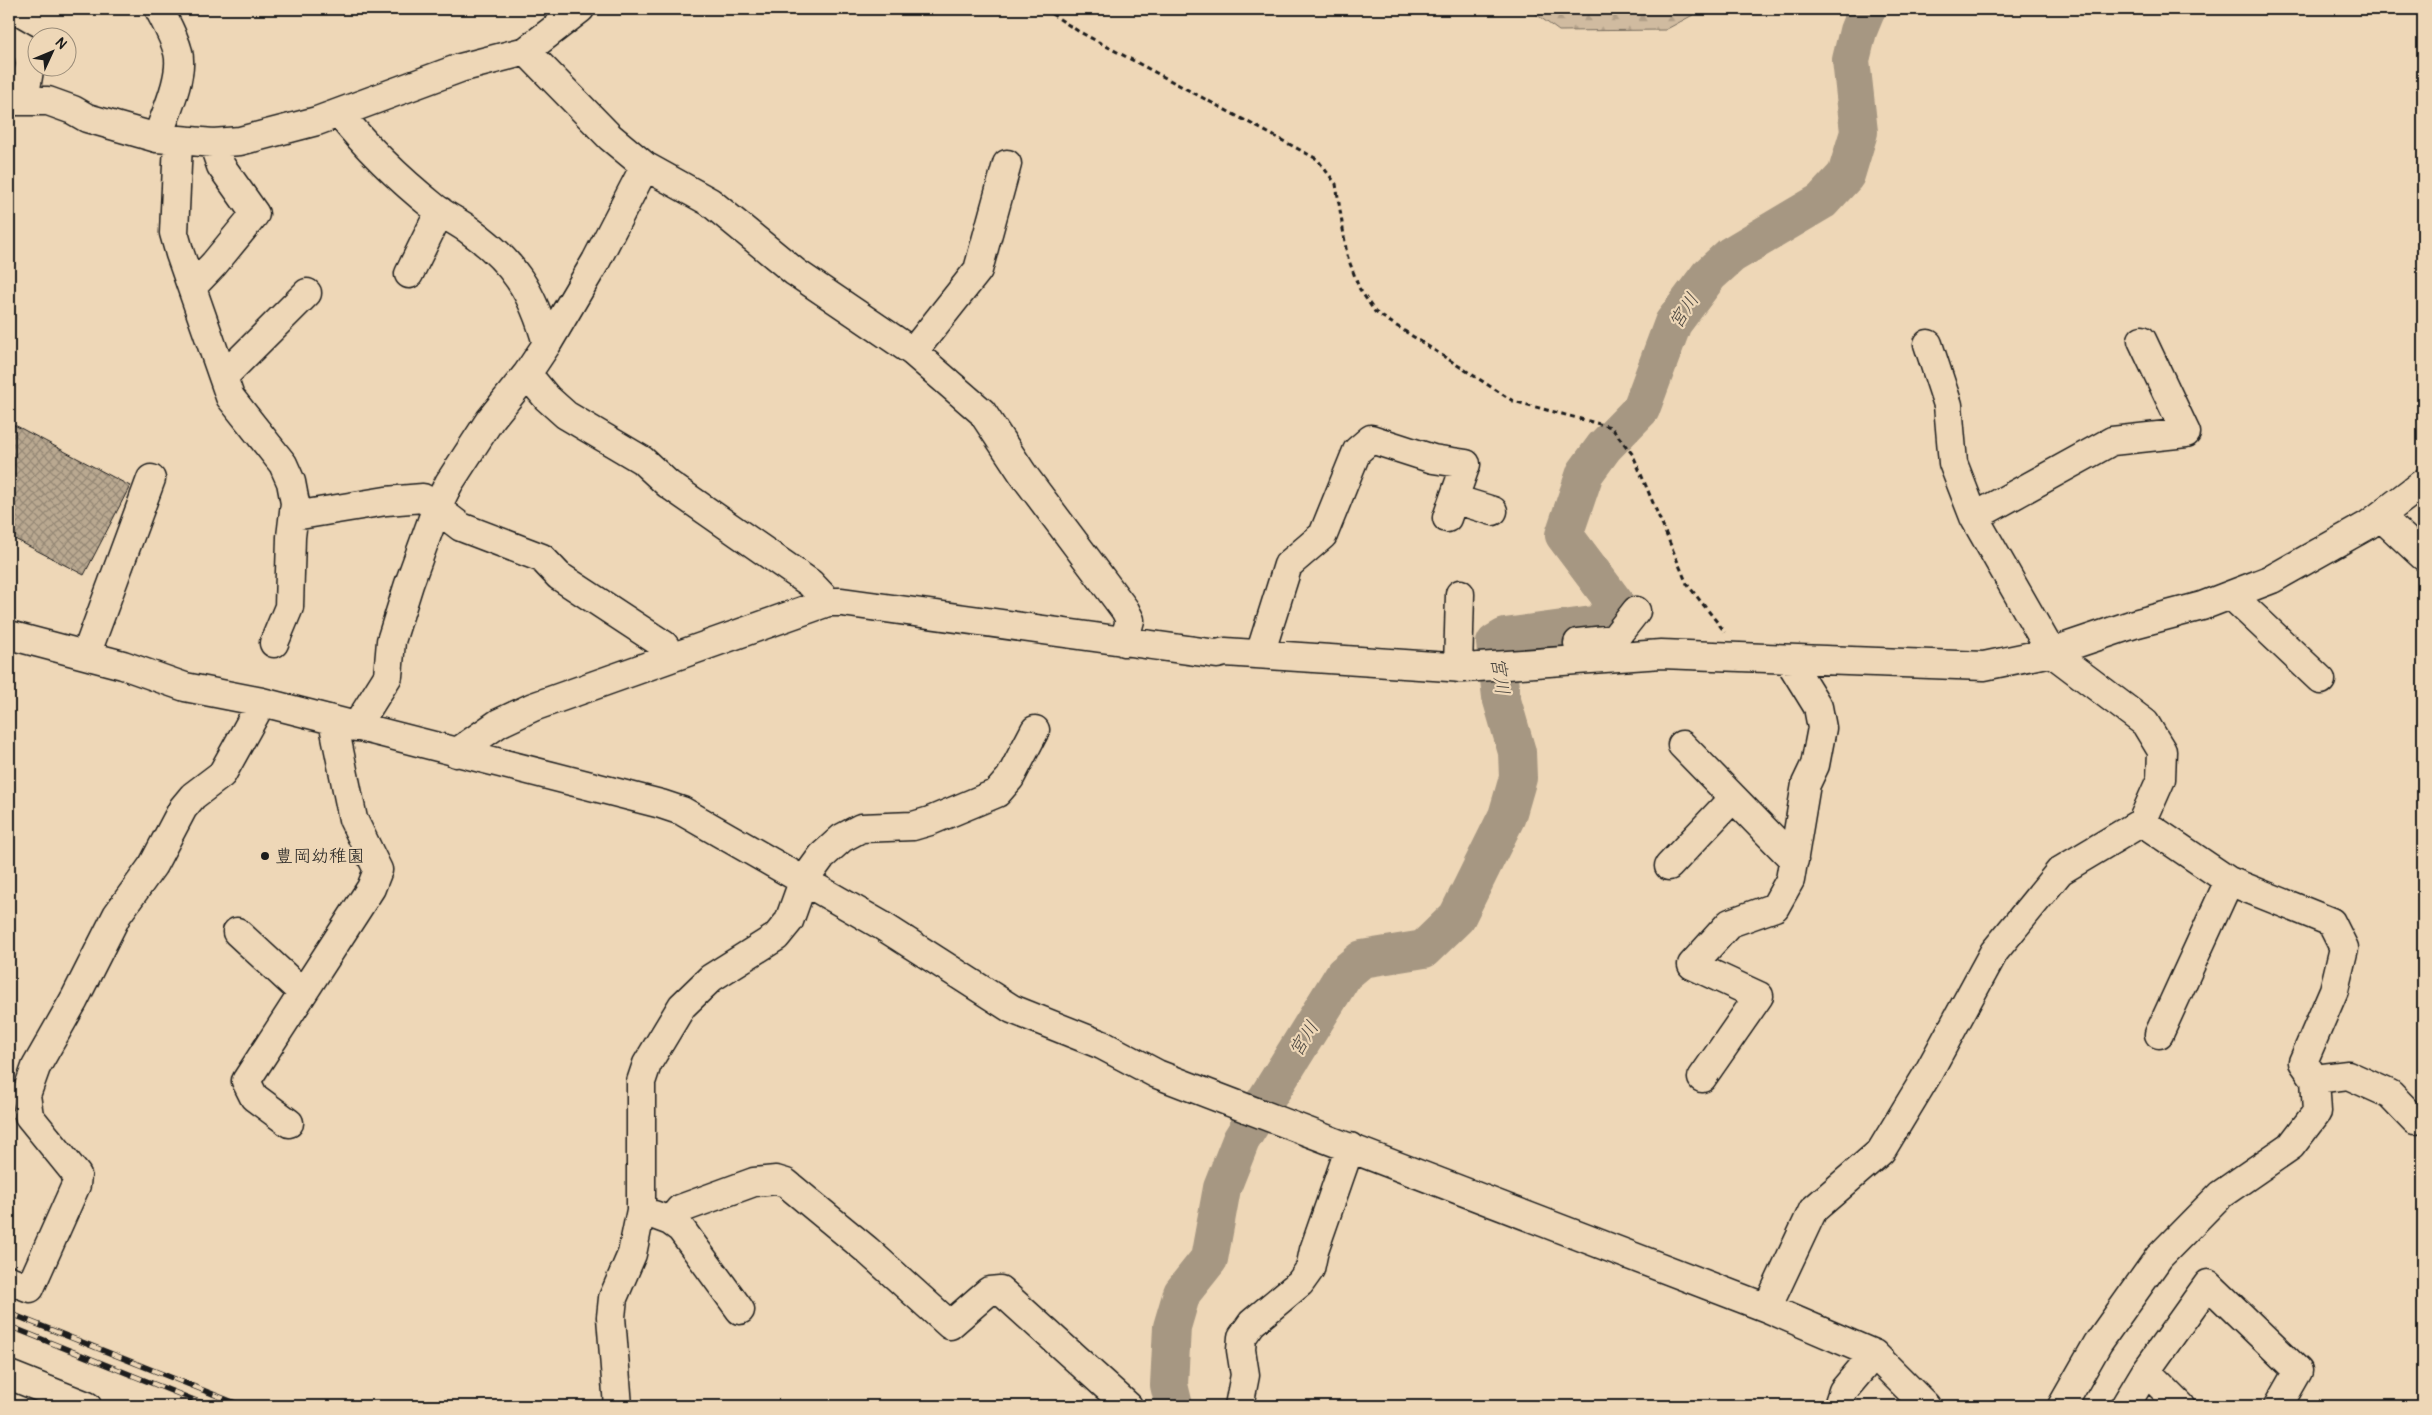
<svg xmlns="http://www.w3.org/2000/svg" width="2432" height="1415" viewBox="0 0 2432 1415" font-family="Pangolin,'Klee One',sans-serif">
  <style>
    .forest { fill: url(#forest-firs); stroke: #766c5e }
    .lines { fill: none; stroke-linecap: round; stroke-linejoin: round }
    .river { stroke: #a69782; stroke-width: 38 }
    .building { fill: url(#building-cross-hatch); stroke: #1c1c1c }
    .minor-casing { stroke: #1c1c1c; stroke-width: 31 }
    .highway-casing { stroke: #1c1c1c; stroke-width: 31 }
    .path { stroke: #1c1c1c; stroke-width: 3; stroke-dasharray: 5 4; stroke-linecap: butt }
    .minor { stroke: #eed7b7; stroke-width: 28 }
    .highway { stroke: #eed7b7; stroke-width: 28 }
    .rail-casing { stroke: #1c1c1c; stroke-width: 5.5 }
    .rail { stroke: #eed7b7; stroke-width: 4; stroke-dasharray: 11; stroke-linecap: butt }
    .poi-dot { fill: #1c1c1c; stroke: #eed7b7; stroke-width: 2 }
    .labels { text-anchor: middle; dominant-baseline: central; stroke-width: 4.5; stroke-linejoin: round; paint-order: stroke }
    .poi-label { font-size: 18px; fill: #1c1c1c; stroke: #eed7b7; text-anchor: start }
    .water-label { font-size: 19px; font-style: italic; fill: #4c4740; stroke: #eed7b7 }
  </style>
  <defs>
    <pattern id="forest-firs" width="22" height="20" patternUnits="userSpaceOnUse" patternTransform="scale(1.25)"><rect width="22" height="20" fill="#d0bba0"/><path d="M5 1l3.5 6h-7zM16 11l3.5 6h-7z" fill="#b2a089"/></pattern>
    <pattern id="building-cross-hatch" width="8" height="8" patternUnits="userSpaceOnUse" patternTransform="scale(1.25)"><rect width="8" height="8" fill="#baa991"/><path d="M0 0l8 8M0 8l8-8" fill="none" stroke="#968976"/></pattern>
  </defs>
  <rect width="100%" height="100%" fill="#eed7b7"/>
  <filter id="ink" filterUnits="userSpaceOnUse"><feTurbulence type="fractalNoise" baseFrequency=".02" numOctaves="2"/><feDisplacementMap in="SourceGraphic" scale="10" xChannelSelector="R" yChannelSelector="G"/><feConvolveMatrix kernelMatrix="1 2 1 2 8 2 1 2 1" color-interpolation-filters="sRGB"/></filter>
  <g filter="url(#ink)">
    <path class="forest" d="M1529,9H1704L1665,30L1559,31Z"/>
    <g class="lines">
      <path class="river" d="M1174,1406L1169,1385L1172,1327L1182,1293L1209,1259L1222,1188L1241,1140L1344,974L1362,959L1424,949L1457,917L1507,816L1518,778L1517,752L1501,697L1495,643L1505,637L1600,624L1615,603L1564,535L1585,473L1604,447L1641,409L1673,323L1709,275L1731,255L1822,201L1846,175L1859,132L1851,60L1858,31L1867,9"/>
    </g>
    <path class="building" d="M9,422L130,486L84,575L9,536Z"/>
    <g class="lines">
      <defs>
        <path id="minor" d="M9,39L28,50L30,64L24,101
          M526,51L610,137L645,166L710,202L795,272L913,352L982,412L1023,474L1125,610L1130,620L1124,642
          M9,101H48L73,110L87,118L157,138L213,143L240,141L317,121L460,68L526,51L580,9
          M339,113C367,148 399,179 434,207C445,216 458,222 469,230C513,261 533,292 547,344
          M157,138C165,115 184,76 178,52C174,36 166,23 159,9
          M178,142L174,233L180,254L230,397L283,464L291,482L295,503L291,537L289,607L274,643
          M409,274L440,211
          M192,287L214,264L255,214L221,166L213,143
          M1928,344L1948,405L1953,463L1974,517
          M913,352L978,270L1007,164
          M527,374L547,398L566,415L642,460L668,484L810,583L828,602
          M224,376L307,293
          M1454,499L1493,511
          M294,516L386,501L423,498L461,527L542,558L559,576L664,645L672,656
          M2380,516L2423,556
          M2231,595L2321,680
          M9,635L123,665L185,687L262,702L661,804L682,811L881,925L1012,1009L1102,1045L1157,1074L1767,1308L1874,1354L1926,1406
          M1578,643L1614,639L1636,611
          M1260,654L1288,565L1323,535L1357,451L1371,439L1433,459L1466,464L1447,518
          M86,655L151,479
          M1458,668L1460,594
          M356,727L388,676L391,641L409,584L437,507L449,483L490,420L527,374L547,344L596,261L645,166
          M1682,745L1794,860
          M456,753L499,723L533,707L828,602H842L1217,654L1225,652L1464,668L1661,654L1984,666L2051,652L2134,624L2202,606L2272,579L2368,525L2423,483
          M1669,866L1733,798
          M237,932L303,993
          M2159,1034L2229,881
          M1702,1078L1759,996L1692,965L1730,923L1775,907L1790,880L1806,784L1815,765L1822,728L1818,707L1789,660
          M2315,1079L2348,1075L2390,1094L2415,1120
          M289,1123L254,1097L246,1081L371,888L378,870L353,819L333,721
          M654,1215L670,1221L681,1229L740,1310
          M670,1221L680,1209L754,1182L776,1180L786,1183L867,1250L950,1325L989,1291L1000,1290L1128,1406
          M9,1280L30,1288L76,1185L77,1175L29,1116L26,1095L36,1067L74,1000L117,915L153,865L183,808L193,796L222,774L262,702
          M1767,1308L1813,1210L1881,1151L1927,1075L1994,952L2060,871L2142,822L2161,779L2162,751L2145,723L2051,652L1974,517L2112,441L2186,433L2142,340
          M2146,1371L2181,1406
          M618,1406L611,1317L613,1298L632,1254L641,1210V1082L647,1064L682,1006L711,978L776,937L789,921L803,882L822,856L842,838L861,828L913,826L930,821L997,793L1010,778L1035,730
          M1239,1406L1245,1375L1241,1350L1242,1337L1252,1323L1300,1283L1310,1269L1314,1250L1350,1147
          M1838,1406L1843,1391L1874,1354
          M2062,1406L2098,1343L2159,1257L2220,1195L2291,1146L2317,1112L2315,1079L2303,1062L2334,990L2344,948L2331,922L2229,881L2142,822
          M2125,1406L2146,1371L2208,1284L2298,1371L2278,1406"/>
        <path id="highway" d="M9,1375L87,1406"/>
      </defs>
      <use href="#minor" class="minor-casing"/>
      <use href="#highway" class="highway-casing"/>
      <path class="path" d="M1044,9L1078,31L1317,159L1336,184L1347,255L1359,288L1375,312L1513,401L1611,427L1633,455L1687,584L1725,632"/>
      <use href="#minor" class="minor"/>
      <use href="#highway" class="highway"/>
      <defs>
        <path id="rail" d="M9,1313L243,1406
          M9,1326L209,1406"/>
      </defs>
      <use href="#rail" class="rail-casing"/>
      <use href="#rail" class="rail"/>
    </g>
  </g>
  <circle class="poi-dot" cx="265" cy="856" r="5"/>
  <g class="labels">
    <g class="poi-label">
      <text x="275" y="856">豊岡幼稚園</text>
    </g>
    <g class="water-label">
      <text transform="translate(1684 311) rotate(-57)">宮川</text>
      <text transform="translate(1500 676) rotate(82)">宮川</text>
      <text transform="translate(1304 1039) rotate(-58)">宮川</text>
    </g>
  </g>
  <rect width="2432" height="1415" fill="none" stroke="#eed7b7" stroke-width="30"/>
  <rect x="15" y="15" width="2402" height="1385" fill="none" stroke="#1c1c1c" stroke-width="2" filter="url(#ink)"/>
  <g transform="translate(52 52) rotate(46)"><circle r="24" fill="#eed7b7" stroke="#9a8c79"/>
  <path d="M0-4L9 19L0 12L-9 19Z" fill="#1c1c1c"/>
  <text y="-8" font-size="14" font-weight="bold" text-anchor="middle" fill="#1c1c1c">N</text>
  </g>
</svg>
